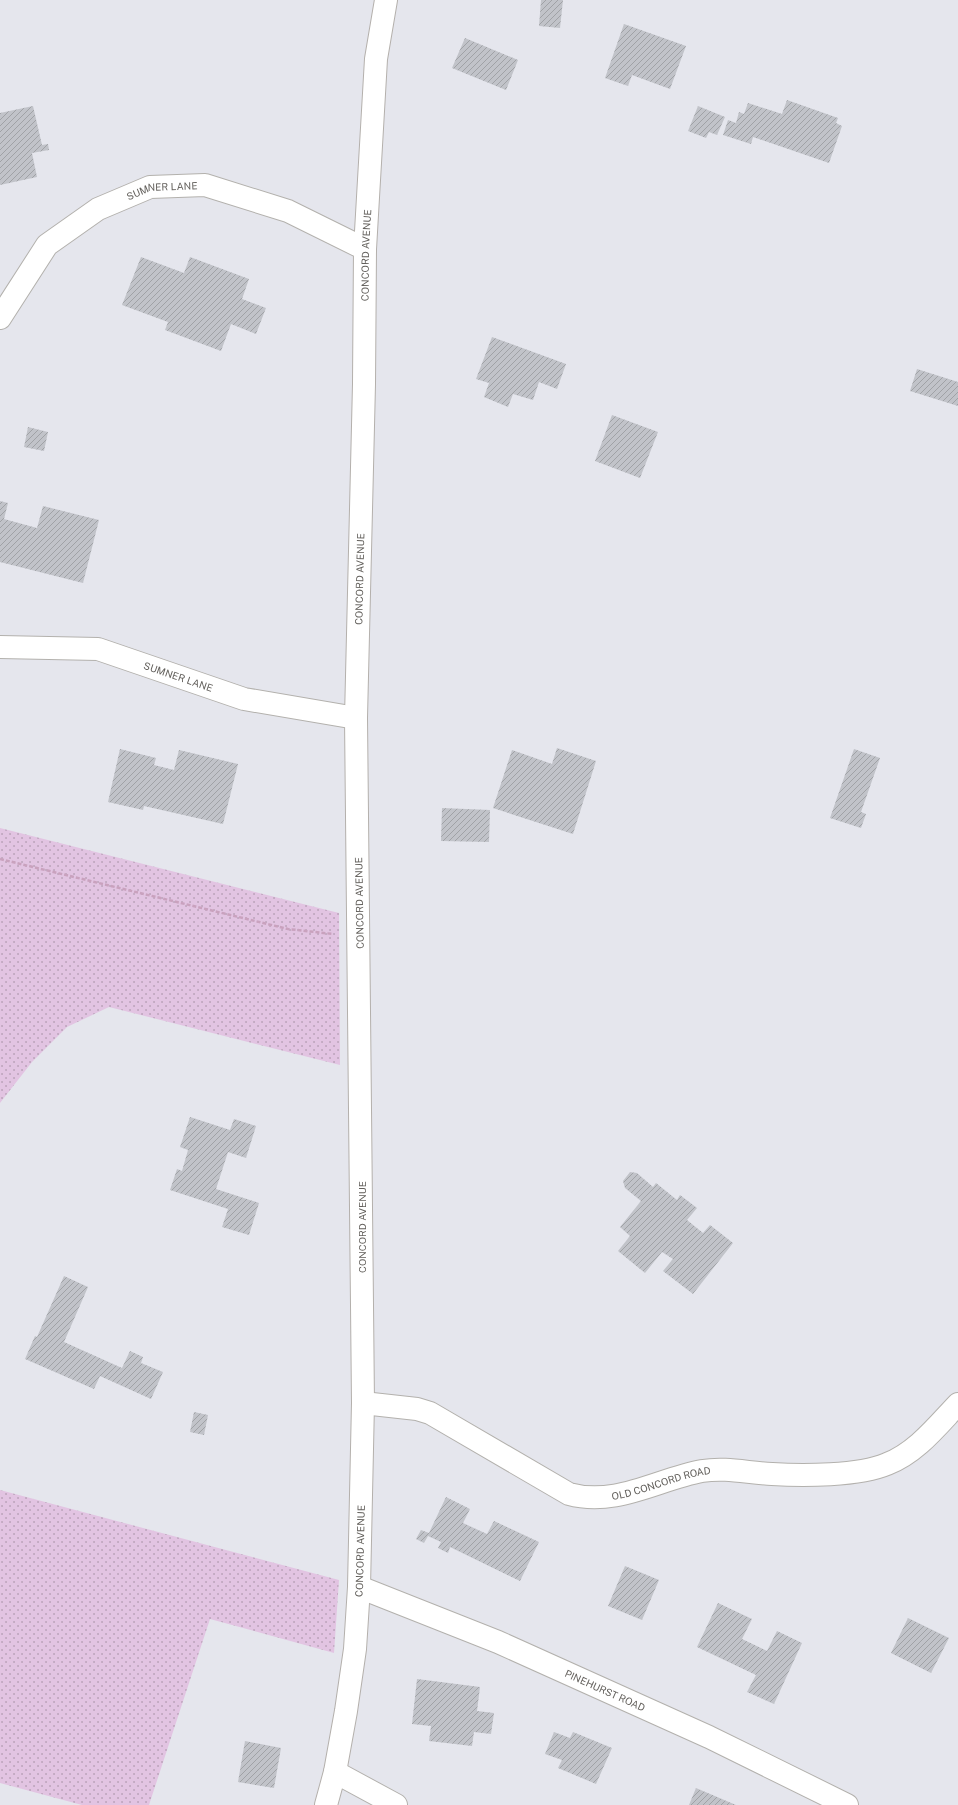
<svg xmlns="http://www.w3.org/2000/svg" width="958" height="1805" viewBox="0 0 958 1805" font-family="'Public Sans',sans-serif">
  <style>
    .park { fill: url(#park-dots) }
    .building { fill: url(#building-hatch) }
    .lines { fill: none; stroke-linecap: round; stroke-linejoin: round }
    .minor-casing { stroke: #b3b1ad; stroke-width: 24 }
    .secondary-casing { stroke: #b4b0ac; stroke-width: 24 }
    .path { stroke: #c9a2be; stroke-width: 2.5; stroke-dasharray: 4 2; stroke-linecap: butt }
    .minor { stroke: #fff; stroke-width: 22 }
    .secondary { stroke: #fff; stroke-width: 22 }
    .labels { text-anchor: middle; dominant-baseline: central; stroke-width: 4; stroke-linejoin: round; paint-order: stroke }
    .street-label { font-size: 10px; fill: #63605c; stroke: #fff }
  </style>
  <defs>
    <pattern id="park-dots" width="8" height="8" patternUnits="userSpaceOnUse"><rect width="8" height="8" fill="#e2c4e2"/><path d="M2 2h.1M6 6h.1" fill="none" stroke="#bba3ba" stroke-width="1.8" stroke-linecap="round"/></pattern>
    <pattern id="building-hatch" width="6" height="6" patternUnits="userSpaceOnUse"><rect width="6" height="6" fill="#c1c3c9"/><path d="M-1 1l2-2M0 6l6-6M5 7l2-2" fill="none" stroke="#a0a2a6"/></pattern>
  </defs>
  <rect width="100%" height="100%" fill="#e5e6ed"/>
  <path class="park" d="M0,828L339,913L340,1065L109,1007L67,1027L32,1062L0,1103Z
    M0,1490L339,1580L334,1653L210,1619L149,1805H82L0,1783Z"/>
  <path class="building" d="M541,0H563L560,28L539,26Z
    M624,24L686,46L670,89L632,75L628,86L605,78Z
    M465,38L518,60L506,90L452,68Z
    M787,100L838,118L836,123L842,126L829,163L753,137L751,144L723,135L728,120L736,123L739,112L744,114L748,103L782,114Z
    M33,106L42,145L48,144L49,150L32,153L37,177L0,185V113Z
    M698,106L725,117L717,135L709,132L706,138L688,131Z
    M141,257L184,273L190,257L249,279L242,299L266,308L256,334L231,324L221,351L165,330L168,322L122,305Z
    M492,337L566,364L557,389L539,382L533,400L513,394L508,407L484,397L489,383L476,379Z
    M917,369L958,382V406L910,391Z
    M612,415L658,432L640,478L595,461Z
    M28,427L48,432L44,451L24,447Z
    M0,501L8,503L4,519L37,528L43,506L99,520L83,583L0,562Z
    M557,748L596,761L573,834L493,808L512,750L552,764Z
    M120,749L156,758L154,765L174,770L179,750L238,764L223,824L144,806L143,810L108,802Z
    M854,749L880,758L861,812L866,814L861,828L830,818Z
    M442,808L490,810L489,842L441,841Z
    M190,1117L230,1130L234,1119L256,1126L246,1158L228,1152L216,1189L259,1203L249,1235L222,1227L228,1209L170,1190L177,1169L182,1171L188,1150L180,1147Z
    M630,1172L637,1173L653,1187L656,1183L677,1200L680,1195L697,1208L687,1220L703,1233L710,1225L733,1243L693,1294L663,1271L673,1259L662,1252L645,1273L618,1251L630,1236L620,1227L641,1201L625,1188L623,1181Z
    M64,1276L88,1287L64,1342L122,1368L130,1351L143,1357L141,1363L163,1372L151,1399L100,1376L94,1389L25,1359L35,1336L37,1337Z
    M194,1412L208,1415L204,1435L190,1432Z
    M446,1497L470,1509L463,1523L487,1534L494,1521L539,1542L520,1581L450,1547L448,1553L438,1548L441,1542L428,1536L424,1543L416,1539L421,1530L429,1533Z
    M625,1566L659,1580L642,1620L608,1606Z
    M718,1603L752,1619L742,1639L767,1651L777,1631L802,1643L774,1704L747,1692L756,1675L697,1647Z
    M908,1618L949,1638L931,1673L891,1653Z
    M417,1679L480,1687L477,1711L494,1713L491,1734L474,1732L472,1746L429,1741L431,1726L412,1724Z
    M554,1732L570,1738L573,1732L612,1748L596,1784L558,1768L562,1760L545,1754Z
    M245,1741L281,1748L274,1788L238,1782Z
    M696,1788L736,1805H689Z"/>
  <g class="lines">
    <defs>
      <g id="minor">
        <path id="s1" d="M0,318L47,245L98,209L150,187L205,185L288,211L365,249"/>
        <path id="s2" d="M0,647L98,649L244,699L356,718"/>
        <path id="s3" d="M363,1403L417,1409L430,1413L569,1494C616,1507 658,1479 702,1471C726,1467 748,1473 772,1474C802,1476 859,1476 887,1464C916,1453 937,1426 958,1404"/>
        <path id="s4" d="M359,1587L498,1642L709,1737L847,1805"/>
        <path d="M335,1772L396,1805"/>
      </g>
      <g id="secondary">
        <path id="s5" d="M326,1805L335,1772L346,1711L355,1649L359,1587L363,1403L356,718L364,384L365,249L376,59L386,0"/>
      </g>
    </defs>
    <use href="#minor" class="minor-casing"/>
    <use href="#secondary" class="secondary-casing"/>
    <path class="path" d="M0,859L288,929L333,934"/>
    <use href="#minor" class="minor"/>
    <use href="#secondary" class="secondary"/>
  </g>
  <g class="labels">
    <g class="street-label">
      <text stroke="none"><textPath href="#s1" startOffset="217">SUMNER LANE</textPath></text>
      <text stroke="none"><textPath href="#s5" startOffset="1553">CONCORD AVENUE</textPath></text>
      <text stroke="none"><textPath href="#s5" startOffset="1229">CONCORD AVENUE</textPath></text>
      <text stroke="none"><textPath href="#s2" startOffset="183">SUMNER LANE</textPath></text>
      <text transform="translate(359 903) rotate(-91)">CONCORD AVENUE</text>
      <text transform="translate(362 1227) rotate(-90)">CONCORD AVENUE</text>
      <text stroke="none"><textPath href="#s3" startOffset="323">OLD CONCORD ROAD</textPath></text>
      <text stroke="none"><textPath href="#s5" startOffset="257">CONCORD AVENUE</textPath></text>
      <text stroke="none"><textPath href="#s4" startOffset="267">PINEHURST ROAD</textPath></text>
    </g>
  </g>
</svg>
